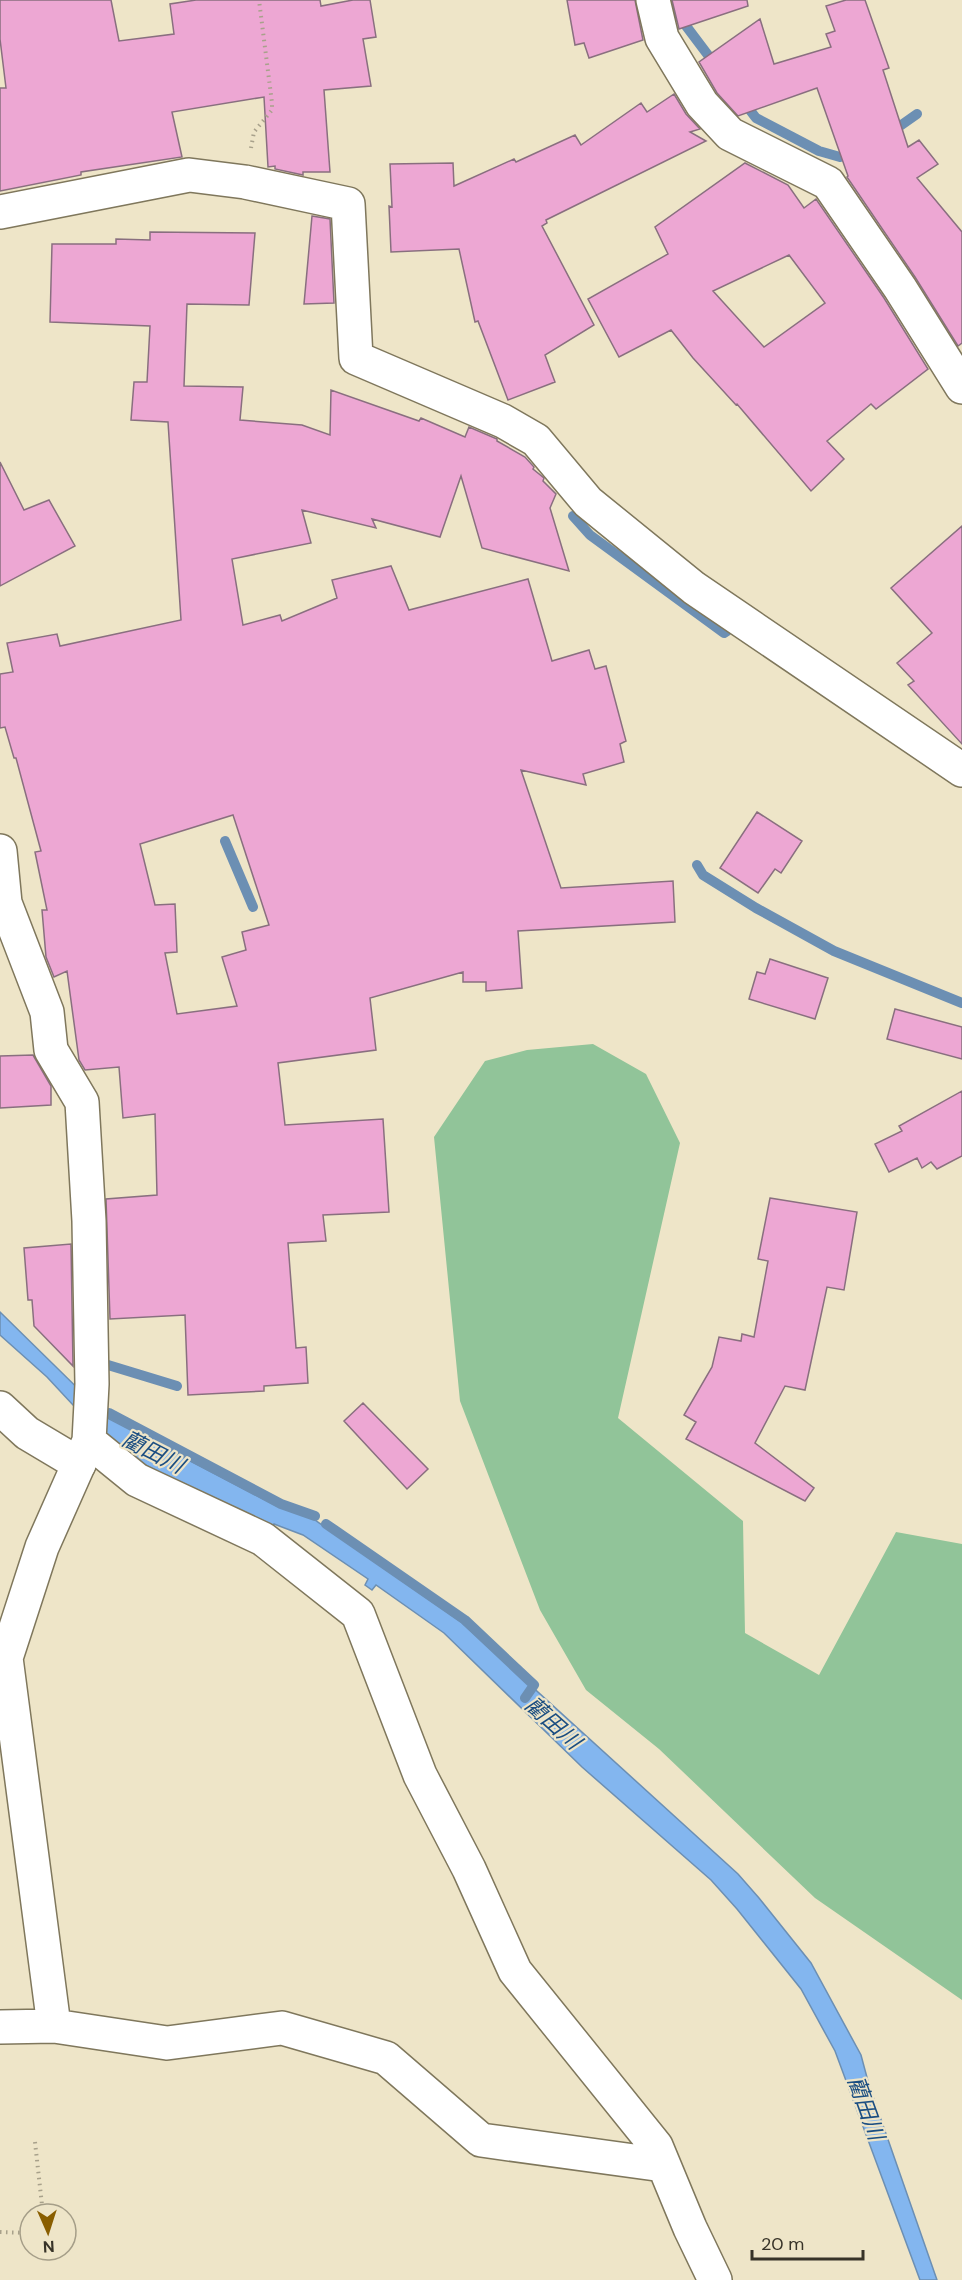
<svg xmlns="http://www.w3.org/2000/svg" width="962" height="2280" viewBox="0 0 962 2280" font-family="'DM Sans','Noto Sans JP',sans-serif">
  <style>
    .green { fill: #91c499 }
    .water { fill: #83b6ef; stroke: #6c8fb3; stroke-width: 1.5 }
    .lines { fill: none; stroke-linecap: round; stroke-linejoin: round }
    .stream { stroke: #6c8fb3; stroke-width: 10 }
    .building { fill: #eda7d3; stroke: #896f7f; stroke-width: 1.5; fill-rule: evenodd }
    .street-casing { stroke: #7f775c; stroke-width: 36 }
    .secondary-casing { stroke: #7f775c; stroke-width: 36 }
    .path { stroke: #a8a18b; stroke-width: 4; stroke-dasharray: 1.5 4.5; stroke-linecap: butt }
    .street { stroke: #fff; stroke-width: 33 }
    .secondary { stroke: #fff; stroke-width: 33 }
    .labels { text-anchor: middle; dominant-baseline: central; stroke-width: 4.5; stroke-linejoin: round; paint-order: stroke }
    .water-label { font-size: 22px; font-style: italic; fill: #1b4e82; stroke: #eee5c8 }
  </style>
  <rect width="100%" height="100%" fill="#eee5c8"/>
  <path class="green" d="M593,1044L646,1074L680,1143L618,1418L743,1521L745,1633L819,1675L896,1532L962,1544V2000L815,1898L659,1749L586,1690L540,1610L460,1401L434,1137L485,1061L527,1050Z"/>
  <path class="water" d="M0,1312L109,1419L277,1506L312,1518L461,1622L738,1874L759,1898L811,1963L861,2055L869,2085L937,2280H920L835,2051L801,1989L737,1909L711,1880L582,1767L444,1633L376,1585L372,1590L365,1585L368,1579L303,1535L274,1524L268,1531L112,1447L47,1377L0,1335Z"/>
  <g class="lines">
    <path class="stream" d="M668,2L717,67
      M743,101L756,118L819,151L840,157L853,153
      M890,133L917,114
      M573,516L590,535L724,633L727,631
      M225,841L253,907
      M697,865L703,875L756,908L834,951L962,1003
      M108,1365L177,1386
      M109,1413L281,1504L315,1516
      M326,1524L465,1620L534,1685L525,1698"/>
  </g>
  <path class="building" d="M0,0H111L119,41L174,34L170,4L196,0H320L321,6L353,0H370L376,37L363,39L371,86L324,90L330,172H303V175L275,169V166L268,167L264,97L172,112L182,157L81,172V175L0,191V88H6L0,39Z
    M567,0H635L643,40L589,58L584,43L575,45Z
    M672,0H747L748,6L679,29Z
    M846,0H865L889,68L883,70L908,147L919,140L938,164L917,178L962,232V343L958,346L915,277L847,177L848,176L817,88L738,116L717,93L699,62L760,19L774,64L831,47L826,34L835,31L826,6Z
    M674,94L686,114L700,129L690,132L706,141L546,220L547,223L542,226L594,325L545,355L555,382L508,400L478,321L475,322L459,249L391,252L389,206L392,207L390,164L453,163L454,186L514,159L516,162L575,135L581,145L641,103L647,112Z
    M745,163L788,185L804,208L816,199L884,298L928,369L876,409L871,404L827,441L844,459L811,491L737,404L736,405L693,358L671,330L619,357L588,299L668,254L655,227ZM789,255L825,303L764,347L713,291Z
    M312,216L330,219L334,303L304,304Z
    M150,232L255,233L249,305L187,304L184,386L243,387L240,420L302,425L330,435L331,390L419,421L421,418L465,437L469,427L497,439V441L525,457L534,467L533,469L544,478L543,481L556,494L550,508L569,571L482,548L461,476L440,537L372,519L376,528L302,510L311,543L232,559L243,625L280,615L282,621L337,598L332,580L391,566L409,610L528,579L552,661L589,650L595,669L606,666L626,741L620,744L624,762L583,774L586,785L521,770L561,888L673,881L675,922L518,931L522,988L486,991V982H463V972L370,998L376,1050L278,1063L285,1125L383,1119L389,1212L323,1215L326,1241L288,1243L296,1348L306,1347L308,1383L264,1386V1391L188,1395L185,1315L110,1319L106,1199L157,1195L155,1114L123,1118L119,1067L85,1070L79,1060L67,971L54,977L46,957L42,910H47L35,852L41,851L16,758H14L5,727L0,728V674L13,672L7,643L57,634L60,646L181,620L168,422L131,420L134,382H147L150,326L50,322L52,244H116V239L150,240ZM233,815L269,925L242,932L246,950L222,957L237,1006L177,1014L165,953L177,952L175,904L155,905L140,844Z
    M0,462L24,510L49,500L75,546L0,586Z
    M962,526V744L908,685L914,681L897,663L932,633L891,588Z
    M757,812L802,841L781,873L775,869L758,893L720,868Z
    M770,959L828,978L815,1019L749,999L757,972L765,974Z
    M895,1009L962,1027V1059L887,1039Z
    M33,1055L51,1086V1105L0,1108V1056Z
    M962,1091V1156L937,1169L931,1162L922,1168L917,1158L889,1172L875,1144L902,1131L899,1126Z
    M770,1198L857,1212L844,1290L827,1287L805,1390L785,1386L755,1443L814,1488L805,1501L686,1439L696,1422L684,1415L712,1367L719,1337L741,1341L742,1334L754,1337L768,1261L758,1259Z
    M71,1244L73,1366L34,1326L32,1300H28L24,1248Z
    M363,1403L428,1469L407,1489L344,1421Z"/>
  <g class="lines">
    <defs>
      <path id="street" d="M653,0L662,38L702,104L730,134L828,183L900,288L962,387
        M0,212L189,175L245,182L348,204L356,358L503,421L536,440L588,502L694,588L962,770
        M0,851L5,903L47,1012L51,1050L82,1102L89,1221L92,1384L89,1441L42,1547L6,1658L54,2026
        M89,1441L137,1480L263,1539L358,1614L420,1775L469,1869L515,1971L656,2146L690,2228L715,2280
        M0,2027L54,2026L167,2043L282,2028L386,2058L481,2140L663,2165"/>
      <path id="secondary" d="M0,1408L27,1433L79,1464"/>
    </defs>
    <use href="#street" class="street-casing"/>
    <use href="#secondary" class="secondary-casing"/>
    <path class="path" d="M251,148L254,132L272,110V103L259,0
      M35,2142L43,2214
      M0,2232L30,2233"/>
    <use href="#street" class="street"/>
    <use href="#secondary" class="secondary"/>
  </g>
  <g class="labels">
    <g class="water-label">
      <text transform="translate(153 1452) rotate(27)">藺田川</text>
      <text transform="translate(553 1723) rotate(42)">藺田川</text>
      <text transform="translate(866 2108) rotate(70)">藺田川</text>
    </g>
  </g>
  <g transform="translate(48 2232) rotate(177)"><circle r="28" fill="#eee5c8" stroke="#a59e88" stroke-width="1.5"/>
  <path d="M0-4.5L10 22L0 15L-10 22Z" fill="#895e00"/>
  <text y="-9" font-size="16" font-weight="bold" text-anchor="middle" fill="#373328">N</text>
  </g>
  <path d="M752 2250v9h111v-9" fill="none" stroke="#373328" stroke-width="3"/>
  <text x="761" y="2250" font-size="18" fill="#373328" stroke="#eee5c8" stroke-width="4.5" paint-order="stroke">20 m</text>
</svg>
